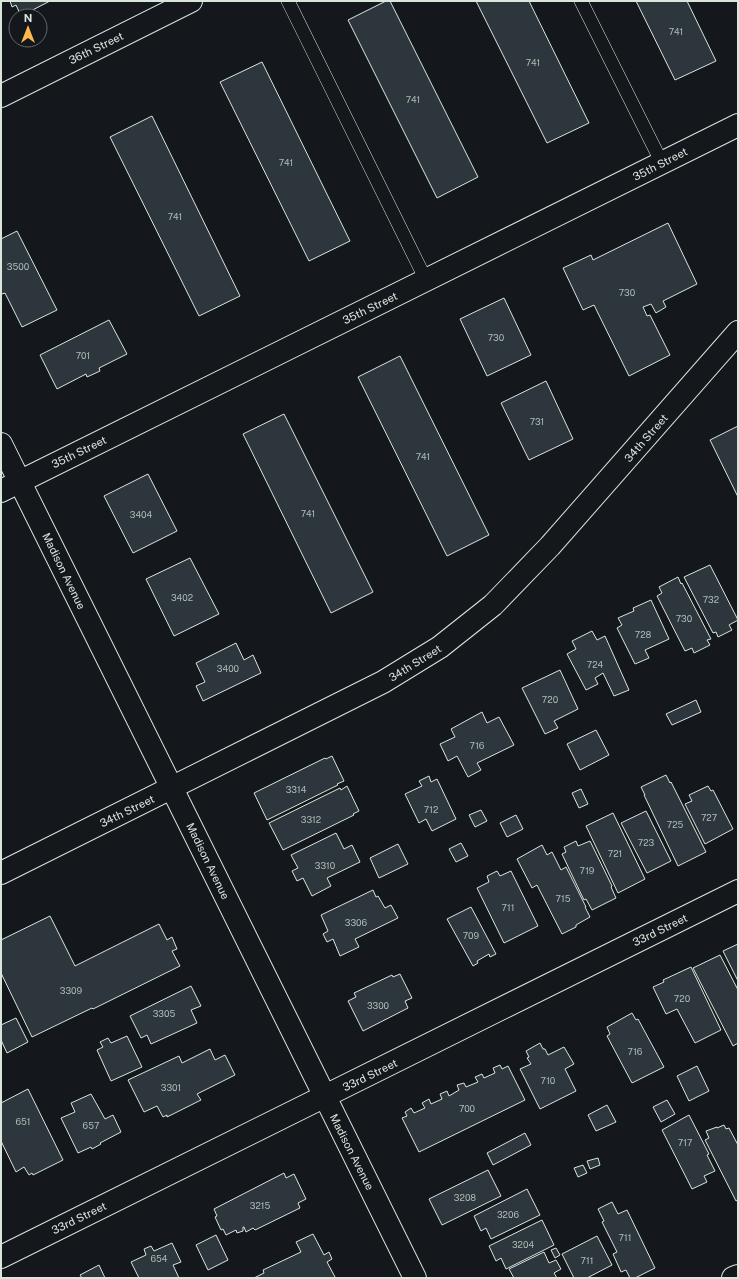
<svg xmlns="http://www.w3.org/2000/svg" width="739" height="1279" viewBox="0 0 739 1279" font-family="'Public Sans',sans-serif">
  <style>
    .building { fill: #2c363c; stroke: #d8e6dc }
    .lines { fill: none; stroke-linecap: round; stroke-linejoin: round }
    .lane-casing { stroke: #d8e6dc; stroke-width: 14 }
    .street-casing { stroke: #d8e6dc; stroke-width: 24 }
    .secondary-casing { stroke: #d8e6dc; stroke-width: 24 }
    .lane { stroke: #14181c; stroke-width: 13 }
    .street { stroke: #14181c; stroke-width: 22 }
    .secondary { stroke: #14181c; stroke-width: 22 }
    .labels { text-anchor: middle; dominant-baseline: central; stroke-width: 3; stroke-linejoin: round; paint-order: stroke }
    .number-label { font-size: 9px; fill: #adbab4 }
    .street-label { font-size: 11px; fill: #d8e6dc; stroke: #14181c }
  </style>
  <rect width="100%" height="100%" fill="#14181c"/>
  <path class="building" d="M10,1H50L21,16L16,5L12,7Z
    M386,1H390L478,177L437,198L348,20Z
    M476,1H529L589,123L547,143Z
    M636,1H687L716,61L675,80Z
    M262,62L350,241L309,261L220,82Z
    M152,116L240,296L199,316L110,137Z
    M668,223L697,284L663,301L666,307L656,313L651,304L643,307L647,316L650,315L670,355L629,376L594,305L583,310L563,268L591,255L593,260Z
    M17,231L57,310L22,327L5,293L2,294L1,293V239Z
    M504,298L531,355L487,376L460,319Z
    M109,320L127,354L99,368L100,371L87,377L86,374L57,389L40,355Z
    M400,356L489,535L447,556L358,377Z
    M546,381L573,439L529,460L501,403Z
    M284,414L373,592L331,613L243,434Z
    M738,426V497L710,440Z
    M148,474L177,531L133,553L104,496Z
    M190,558L219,614L174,636L146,579Z
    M710,565L738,620L729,625L732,630L718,637L716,632L713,633L684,577Z
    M678,577L681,584L682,583L711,639L707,640L710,645L694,653L692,648L685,651L657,596L662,593L659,587Z
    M651,600L669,639L645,650L649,658L635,664L617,628L622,625L618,618L634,611L633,608Z
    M592,631L597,640L605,636L629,690L614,696L603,673L595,678L598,684L586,690L567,654L576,649L572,641Z
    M236,643L244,660L253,655L261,673L203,701L196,686L205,682L196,663Z
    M560,670L578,709L554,721L558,728L545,734L522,688Z
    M696,700L701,712L672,725L666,714Z
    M482,712L487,723L499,717L514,745L477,763L481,770L468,777L457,756L448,761L440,744L455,737L451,729Z
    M596,730L609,755L580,770L567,744Z
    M332,756L344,781L337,784L338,785L267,820L254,793L325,758L326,759Z
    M666,775L670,783L671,782L706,852L678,866L644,795H645L641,787Z
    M429,776L431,782L437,779L456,819L432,831L426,819L419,823L405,794L422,786L419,781Z
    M347,786L359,811L353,814L354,815L283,850L269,823L340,788L341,790Z
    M708,786L711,791L713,790L733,829L705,844L685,804L692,801L689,795Z
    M581,789L588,804L579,808L572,793Z
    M481,810L487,821L475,827L469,815Z
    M646,811L671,861L647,873L621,823Z
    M613,813L645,879L618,893L586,826Z
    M516,815L523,829L507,837L500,823Z
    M336,833L344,849L352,845L360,862L327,878L331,886L312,896L303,878L297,881L292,871L298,868L291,855Z
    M576,841L578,846L590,841L612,886L611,887L616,898L592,910L586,899L584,900L562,854L566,852L564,847Z
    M461,843L468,856L456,862L449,849Z
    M398,844L408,864L379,878L370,858Z
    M542,845L547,855L552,852L561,870L566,867L586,907H585L590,917L576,925V927L562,934L539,889L537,885L532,888L517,859Z
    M497,871L500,876L511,871L538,926L504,943L477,888L489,882L487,876Z
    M373,890L376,897L378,896L385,908L391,905L398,918L355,939L359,947L340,956L333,939L327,942L323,934L328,931L321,915Z
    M471,907L496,954L490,957L489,954L477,961L478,963L473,966L447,919Z
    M50,916L75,966L159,924L167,940L172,937L177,949L172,951L180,966L93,1009L92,1008L32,1037L1,973V940Z
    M738,944V981L723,951Z
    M720,955L738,990V1043L733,1046L693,968Z
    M691,967L721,1030L695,1043L677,1009L666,1014L653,987L664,982L663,980Z
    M400,974L412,998L405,1001L408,1008L363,1031L348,1001L356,997L354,993L392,975L393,977Z
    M191,986L201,1006L191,1010L197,1023L151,1044L147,1035L141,1038L130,1016Z
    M632,1013L636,1020L638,1019L664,1067L632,1083L607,1036L610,1034L607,1027Z
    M16,1018L28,1042L7,1053L1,1040V1025Z
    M127,1036L142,1067L111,1081L97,1050L103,1047L100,1042L108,1038L111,1043Z
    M540,1043L543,1049H545L548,1055L564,1047L574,1064L565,1069L576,1091L540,1109L520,1069L531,1064L527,1058L529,1057L526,1051Z
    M210,1049L215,1060L225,1055L235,1075L197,1094L201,1100L167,1117V1115L163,1117L157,1106L144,1112L128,1080L179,1056L182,1063Z
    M500,1065L502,1069L508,1066L525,1100L419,1152L402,1118L407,1116L405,1112L411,1108L414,1113L425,1108L422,1103L429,1099L431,1104L442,1099L440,1094L447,1091L449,1096L459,1090L457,1085L464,1083L466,1087L478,1082L475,1077L482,1074L484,1078L495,1073L493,1068Z
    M697,1066L709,1091L689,1101L677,1076Z
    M28,1089L63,1160L33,1175L32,1173L29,1175L24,1167L16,1172L1,1141V1103Z
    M91,1094L105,1119L113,1115L121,1132L100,1143L101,1144L92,1149L91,1147L78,1153L61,1118L75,1112L71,1103Z
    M667,1100L675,1114L661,1122L653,1107Z
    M607,1105L616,1122L596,1131L588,1115Z
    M689,1115L709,1154L707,1155L715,1171L704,1176L707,1182L692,1189L662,1130Z
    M724,1125L726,1129L729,1128L738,1145V1200L736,1201L705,1140L709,1138L706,1131L717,1127V1128Z
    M525,1133L531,1145L493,1165L487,1153Z
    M598,1158L600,1165L590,1169L587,1161Z
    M583,1165L587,1173L578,1177L574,1168Z
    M488,1170L501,1196L442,1225L429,1199Z
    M284,1173L286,1178L294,1174L306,1199L298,1203L300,1208L255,1230L253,1228L246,1232L244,1227H243V1231L237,1233L236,1230L226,1235L223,1229L221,1230L215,1217L217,1216L214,1209Z
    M527,1189L540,1215L491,1239L486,1228L481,1231L474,1216Z
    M612,1202L618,1214L627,1210L655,1268L635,1278H630L626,1270L621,1272L613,1254L617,1252L602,1222L604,1221L598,1209Z
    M542,1220L554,1245L506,1269L501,1258L496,1261L489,1246Z
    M313,1234L324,1255L329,1252L332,1259L327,1262L335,1277L332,1278H254L264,1273L263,1270L301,1252L296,1242Z
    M216,1235L228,1260L208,1270L196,1245Z
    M597,1236L612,1265L587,1278H574L562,1254Z
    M172,1243L181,1262L173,1265L179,1278H139L131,1262L146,1255L144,1249L151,1246L154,1251Z
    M556,1248L560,1255L555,1258L551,1250Z
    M544,1252L549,1263L556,1260L561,1269L554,1273L557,1278H514L509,1269Z
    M99,1265L105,1278H82L80,1275Z"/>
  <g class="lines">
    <defs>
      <path id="lane" d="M288,1L426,280
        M581,1L662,163"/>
      <path id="street" d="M1,873L383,682L440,647L493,605L550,546L738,332
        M1,1257L738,891
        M733,1278L738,1276"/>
      <path id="secondary" d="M1,96L191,1
        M1,444L415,1278
        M1,491L738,125"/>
    </defs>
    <use href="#lane" class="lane-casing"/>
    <use href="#street" class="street-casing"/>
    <use href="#secondary" class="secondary-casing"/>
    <use href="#lane" class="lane"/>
    <use href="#street" class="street"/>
    <use href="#secondary" class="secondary"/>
  </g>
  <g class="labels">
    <g class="number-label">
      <text x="676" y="31">741</text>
      <text x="533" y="62">741</text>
      <text x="413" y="99">741</text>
      <text x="286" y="162">741</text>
      <text x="175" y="216">741</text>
      <text x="18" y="266">3500</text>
      <text x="627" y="292">730</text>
      <text x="496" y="337">730</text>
      <text x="83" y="355">701</text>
      <text x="537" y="421">731</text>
      <text x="423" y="456">741</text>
      <text x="308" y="513">741</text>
      <text x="141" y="514">3404</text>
      <text x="182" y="597">3402</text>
      <text x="711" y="599">732</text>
      <text x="684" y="618">730</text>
      <text x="643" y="634">728</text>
      <text x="595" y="664">724</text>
      <text x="228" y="668">3400</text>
      <text x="550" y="699">720</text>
      <text x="477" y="745">716</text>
      <text x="296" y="789">3314</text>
      <text x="431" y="809">712</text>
      <text x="709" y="817">727</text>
      <text x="311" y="819">3312</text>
      <text x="675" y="824">725</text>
      <text x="646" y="842">723</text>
      <text x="615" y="853">721</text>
      <text x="325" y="865">3310</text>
      <text x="587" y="870">719</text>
      <text x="563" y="898">715</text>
      <text x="508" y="907">711</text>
      <text x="356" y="922">3306</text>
      <text x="471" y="935">709</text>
      <text x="71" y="990">3309</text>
      <text x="682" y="998">720</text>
      <text x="378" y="1005">3300</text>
      <text x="164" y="1013">3305</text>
      <text x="635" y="1051">716</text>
      <text x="548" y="1080">710</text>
      <text x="171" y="1087">3301</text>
      <text x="467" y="1108">700</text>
      <text x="23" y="1121">651</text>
      <text x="91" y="1125">657</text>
      <text x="685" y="1142">717</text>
      <text x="465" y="1197">3208</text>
      <text x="260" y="1205">3215</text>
      <text x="508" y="1214">3206</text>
      <text x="625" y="1237">711</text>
      <text x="523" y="1244">3204</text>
      <text x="159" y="1258">654</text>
      <text x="587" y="1260">711</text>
    </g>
    <g class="street-label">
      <text transform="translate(96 48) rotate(-26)">36th Street</text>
      <text transform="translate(660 164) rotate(-27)">35th Street</text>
      <text transform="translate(370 308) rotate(-26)">35th Street</text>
      <text transform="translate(646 438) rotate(-49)">34th Street</text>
      <text transform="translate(79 452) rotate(-26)">35th Street</text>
      <text transform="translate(64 571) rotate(64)">Madison Avenue</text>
      <text transform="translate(415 663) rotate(-32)">34th Street</text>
      <text transform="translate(127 811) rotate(-26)">34th Street</text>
      <text transform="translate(208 861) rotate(64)">Madison Avenue</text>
      <text transform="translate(660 930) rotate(-26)">33rd Street</text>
      <text transform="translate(370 1075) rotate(-26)">33rd Street</text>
      <text transform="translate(352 1152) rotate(63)">Madison Avenue</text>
      <text transform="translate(79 1218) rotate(-26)">33rd Street</text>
    </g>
  </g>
  <rect width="739" height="1279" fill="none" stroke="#d8e6dc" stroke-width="4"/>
  <g transform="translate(28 28)"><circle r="19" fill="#14181c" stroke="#626a69"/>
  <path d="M0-3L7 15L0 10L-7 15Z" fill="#ffb74d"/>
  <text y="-6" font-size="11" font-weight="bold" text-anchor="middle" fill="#d8e6dc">N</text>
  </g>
</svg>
